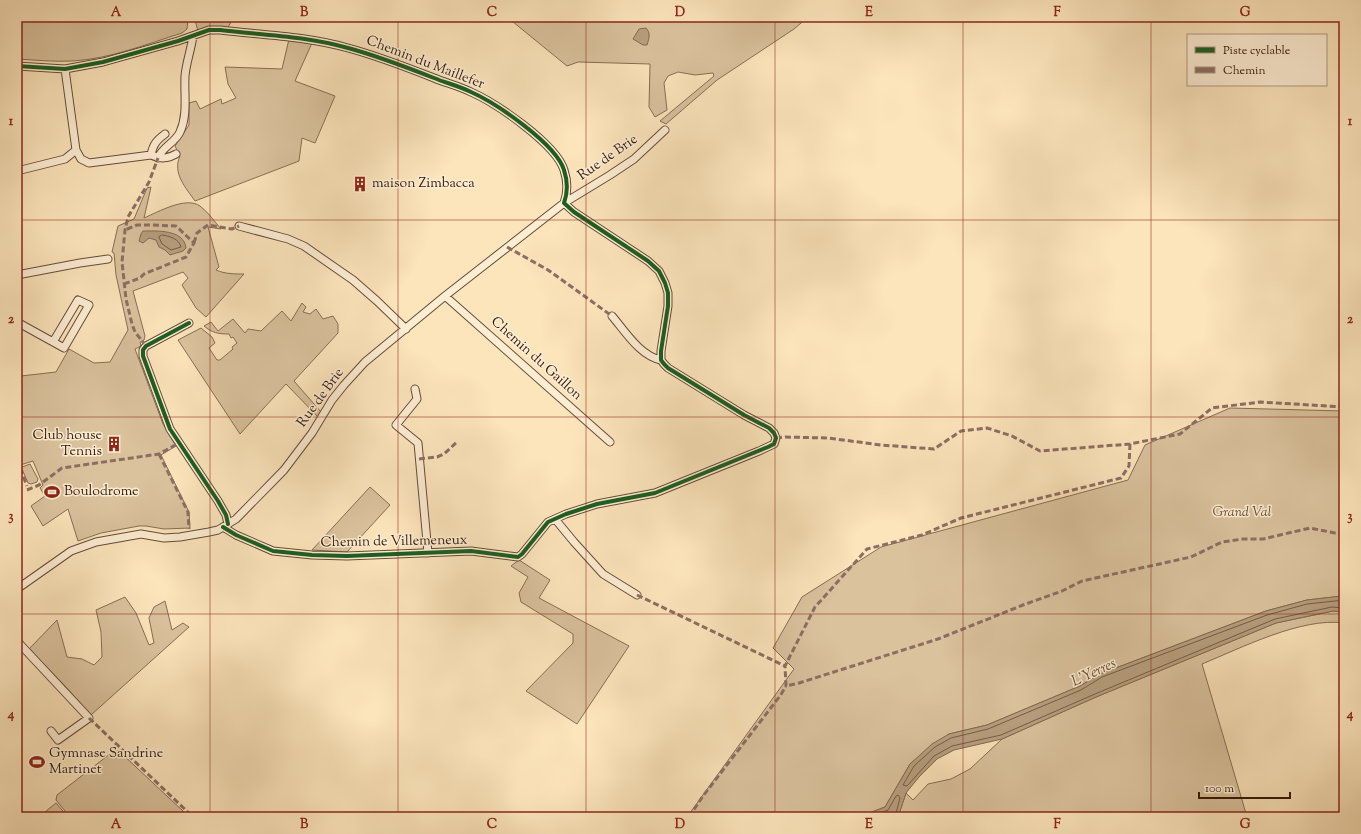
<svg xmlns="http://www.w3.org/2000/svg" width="1361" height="834" viewBox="0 0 1361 834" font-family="'Sorts Mill Goudy',serif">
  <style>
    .green { fill: #dac29d; stroke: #876e54 }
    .water { fill: #b89f7f; stroke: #836a50 }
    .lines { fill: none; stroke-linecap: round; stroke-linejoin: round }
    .shore { stroke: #765c44; stroke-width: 1 }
    .minor-casing { stroke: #664c36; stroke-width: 9 }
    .minor { stroke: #fdedd3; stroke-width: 7 }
    .quiet { stroke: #8d6e63; stroke-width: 3; stroke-dasharray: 6 3; stroke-linecap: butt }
    .cycleway-casing { stroke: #fdedd3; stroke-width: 6 }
    .cycleway { stroke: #1b5e20; stroke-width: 4 }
    .grid { fill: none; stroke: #8f2418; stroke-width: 1; stroke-opacity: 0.55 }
    .labels { text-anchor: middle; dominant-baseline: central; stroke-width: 3; stroke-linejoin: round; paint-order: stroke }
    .street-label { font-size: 14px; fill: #341a0a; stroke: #fdedd3 }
    .poi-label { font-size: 14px; fill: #341a0a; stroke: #fdedd3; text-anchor: start }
    .park-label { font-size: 14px; font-style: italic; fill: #664c36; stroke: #fdedd3 }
    .water-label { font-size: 15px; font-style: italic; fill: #694f39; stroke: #fdedd3 }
    .neatline { fill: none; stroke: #8f2418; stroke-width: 1.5 }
    .grid-label { font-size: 13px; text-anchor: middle; font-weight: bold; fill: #8f2418 }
  </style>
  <rect width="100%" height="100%" fill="#fce4bb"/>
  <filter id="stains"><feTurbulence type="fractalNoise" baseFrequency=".005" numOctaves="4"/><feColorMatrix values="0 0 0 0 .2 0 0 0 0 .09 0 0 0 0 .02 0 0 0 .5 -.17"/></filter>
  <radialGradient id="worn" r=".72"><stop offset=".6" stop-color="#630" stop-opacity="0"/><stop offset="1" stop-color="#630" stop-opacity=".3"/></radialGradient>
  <path class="green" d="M17,17H234L227,29L198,31L195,20L188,19L187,29L182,33C147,44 110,59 72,61C54,62 35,60 17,59Z
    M507,17H808L794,29L717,80L666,124L660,121L714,76L713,73L695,75L678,72L668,76L664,83L667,110L655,117L649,107L650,64L578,62L567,66Z
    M289,39L312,43L295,81L335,96L315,143L302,138L299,161L195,201C186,188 172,173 180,156L175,146L189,125V103L196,101L200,109L221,99L222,104L236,98L228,84L225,67L282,69Z
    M151,187L144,218C158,212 186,196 200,206C208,212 215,222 221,229L208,227L219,267L216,270C225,274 235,274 244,274L206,317L196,308L182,285L188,278L183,272L133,291L145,336L144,340L140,342L141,346L135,349L163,424L176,446L161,455L189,512L190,528L164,529L146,526H139L101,533L78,541L68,509L43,526L31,506L45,496L40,488L43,485L33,461L17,466V374L21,376L56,372L69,349L94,363L110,362L128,330L116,275L114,253L112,252L118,226L134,219L147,188Z
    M302,303L306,307L303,312L310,314L316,309L323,319L333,316L338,324V333L294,381L321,412L318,417L286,384L240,434L178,340L201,328L212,337L215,343L209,348L217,360H220L233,349L232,347L237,343L233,337L231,338L229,334C219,334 212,333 204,326L211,322L218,331L233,319L245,333L248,329L261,331L282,311L291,321Z
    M1230,408L1344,411V596L1307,600L1266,611L1100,674L1080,686L987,725L949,734L910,764L885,807L864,815L862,817H687L794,669L773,648L802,597L881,547L1128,480L1145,445Z
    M30,464L38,479L37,482L31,484L28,483L22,469V467Z
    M370,487L390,505L347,552L312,550Z
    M519,560L550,580L539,598L629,646L577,724L526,691L573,643V634L521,602L519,593L528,577L511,566Z
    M125,597L136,613L149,645L154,643L149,618L154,607L165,601L172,630L183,623L189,627L91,715L65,686L29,649L57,620L67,657L82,659L94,665L102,657L101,632L96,610Z
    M1333,611L1344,612V623C1302,617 1241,648 1202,664L1247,817H898L906,793L913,800L928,784L951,779L970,769L1002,739L1096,697L1276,623Z
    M115,750L119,751L184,812V817H70L56,800L57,795Z
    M56,803L68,817H48L45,812Z"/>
  <path class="water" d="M646,28C651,33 649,39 647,45H643L633,39L639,29Z
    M143,231C156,231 184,229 186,248L183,251L170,255L165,250L159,247L156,240L149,238L143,243L139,241L141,234Z
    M1341,596H1344V612L1333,611L1276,623L1096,697L1002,739L954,750L937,759L919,777L906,793L898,817H862L864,815L885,807L910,764L932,744L949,734L987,725L1080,686L1100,674L1266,611L1307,600Z"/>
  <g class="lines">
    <path class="shore" d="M162,235C170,236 179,239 181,247L171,250L162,244L159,237Z
      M1344,600L1307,604L1267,615L1102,677L1081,690L988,729L951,738L935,747L914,766L903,785L907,786L934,756L952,746L1001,735L1095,694L1275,619L1332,607L1344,608
      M869,817L888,810L896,796L898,795L900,798L895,817"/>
    <defs>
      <path id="minor" d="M17,66L65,69L103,62L178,41L209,30H220C263,35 306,36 348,48C378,56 406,67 434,78C446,83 459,86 471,92C496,103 556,144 564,170C568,182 568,192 564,203
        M65,69L76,150L81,159L89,163L151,155C161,159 167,159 176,154
        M151,155C153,144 157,140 165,134
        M158,158C162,147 175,143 180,132C188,114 184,95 185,76C186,63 191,50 193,36
        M17,171L65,159L76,150
        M239,226L288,239L304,246L353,280L377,301L406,329
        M17,275L80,263L108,259
        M445,296L610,442
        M612,316C625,331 640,356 661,360
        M17,322L64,348L89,305L78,300L53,342
        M189,323L146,346L143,350V356L170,429L218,501L226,515L228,524
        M415,389L417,399L396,425L418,443L428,553
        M555,519L574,542L603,574L637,595
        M223,527L236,535L273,551L312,555L347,556L471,551L518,557L522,554L548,522L566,514L597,504L655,493L759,451L774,444L776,438L774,433L769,428L744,415L668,368L664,364L661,360V351L668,306V293L665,283L659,271L648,261L574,212L564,203
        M17,589L71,551L96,542L141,534L164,538L180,537L209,532L218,530L236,519L284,470L312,433L332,400L344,385L365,362L445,296L564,203L610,175L634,159L665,130
        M17,641L89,718L58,740L51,731"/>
    </defs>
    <use href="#minor" class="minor-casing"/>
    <use href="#minor" class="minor"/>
    <path class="quiet" d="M194,243L197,233L208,225L232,229L239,226
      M507,247L548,270L612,316
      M124,284L140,278L144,274L186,257L194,243L176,226L152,225H137L125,230
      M146,346L135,332L132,324L126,299L122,262L125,230L128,217L149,182L158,158
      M776,438L785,437L828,438L881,445L934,449L961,431L987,428L1012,436L1040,451L1130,444L1180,434L1212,408L1260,402L1344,407
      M1130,444L1129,466L1121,478L961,518L922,535L867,549L815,607L785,666L786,686L799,683L938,639L1023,605L1062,591L1082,581L1191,557L1222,542L1243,539H1263L1310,528L1335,533H1344
      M159,454L188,512L189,529
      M419,459L437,457L444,454L458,441
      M17,460L27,486
      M27,490L39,485L62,468L159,454L179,443
      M637,595L785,666
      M89,718L193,817
      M689,817L703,796L780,696L786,686"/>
    <defs>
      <path id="cycleway" d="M17,66L65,69L103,62L178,41L209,30H220C263,35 306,36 348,48C378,56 406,67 434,78C446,83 459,86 471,92C496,103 556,144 564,170C568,182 568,192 564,203L574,212L648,261L659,271L665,283L668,293V306L661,351V360L664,364L668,368L744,415L769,428L774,433L776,438L774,444L768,447L655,493L597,504L566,514L548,522L522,554L518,557L471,551L347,556L312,555L273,551L236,535L223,527
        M189,323L146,346L143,350V356L170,429L218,501L226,515L228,524"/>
    </defs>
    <use href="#cycleway" class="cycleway-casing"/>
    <use href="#cycleway" class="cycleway"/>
  </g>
  <path class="grid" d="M210,17V817M398,17V817M586,17V817M775,17V817M963,17V817M1151,17V817M17,220H1344M17,417H1344M17,614H1344"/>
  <defs>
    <symbol id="building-bare" viewBox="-9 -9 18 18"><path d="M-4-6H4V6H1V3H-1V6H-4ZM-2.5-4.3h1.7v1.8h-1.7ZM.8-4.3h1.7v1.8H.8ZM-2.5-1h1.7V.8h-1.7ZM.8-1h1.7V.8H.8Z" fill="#8f2418" stroke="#fdedd3" stroke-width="2.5" paint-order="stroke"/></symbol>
    <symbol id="stadium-bare" viewBox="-9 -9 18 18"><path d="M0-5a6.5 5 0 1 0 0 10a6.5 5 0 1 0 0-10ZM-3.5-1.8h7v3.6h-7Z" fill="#8f2418" stroke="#fdedd3" stroke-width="2.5" paint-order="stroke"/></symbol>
  </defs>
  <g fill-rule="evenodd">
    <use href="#building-bare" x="349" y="173" width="22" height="22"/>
    <use href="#building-bare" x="103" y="433" width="22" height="22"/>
    <use href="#stadium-bare" x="41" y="481" width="22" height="22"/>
    <use href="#stadium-bare" x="26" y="751" width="22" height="22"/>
  </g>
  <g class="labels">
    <g class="street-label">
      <text transform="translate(425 63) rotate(21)">Chemin du Maillefer</text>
      <text transform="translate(608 158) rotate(-35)">Rue de Brie</text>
      <text transform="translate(536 359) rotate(42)">Chemin du Gaillon</text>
      <text transform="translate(321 398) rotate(-54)">Rue de Brie</text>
      <text transform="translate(394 542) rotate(-1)">Chemin de Villemeneux</text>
    </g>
    <g class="poi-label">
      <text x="372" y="184">maison Zimbacca</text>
      <text x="102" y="436" text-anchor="end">Club house<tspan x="102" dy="16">Tennis</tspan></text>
      <text x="64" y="492">Boulodrome</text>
      <text x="49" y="754">Gymnase Sandrine<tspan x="49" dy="16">Martinet</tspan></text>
    </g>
    <g class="park-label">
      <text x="1242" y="513">Grand Val</text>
    </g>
    <g class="water-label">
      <text transform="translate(1094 673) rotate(-25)">L'Yerres</text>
    </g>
  </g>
  <rect width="1361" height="834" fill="none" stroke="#fce4bb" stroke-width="44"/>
  <rect x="1187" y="34" width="140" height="52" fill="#fdedd3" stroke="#ad9983"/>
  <rect x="1195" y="47" width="20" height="6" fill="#1b5e20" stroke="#ad9983"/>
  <text x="1223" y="54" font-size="12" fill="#341a0a">Piste cyclable</text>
  <rect x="1195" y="67" width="20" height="6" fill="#8d6e63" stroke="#ad9983"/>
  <text x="1223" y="74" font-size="12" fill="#341a0a">Chemin</text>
  <path d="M1199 792v6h91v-6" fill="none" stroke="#341a0a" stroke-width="2"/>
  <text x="1205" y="792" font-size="12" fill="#341a0a" stroke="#fdedd3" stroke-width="3" paint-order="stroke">100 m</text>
  <rect x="22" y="22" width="1317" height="790" class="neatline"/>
  <g class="grid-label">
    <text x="116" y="16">A</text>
    <text x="304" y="16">B</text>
    <text x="492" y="16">C</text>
    <text x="680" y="16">D</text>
    <text x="869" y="16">E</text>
    <text x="1057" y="16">F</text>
    <text x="1245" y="16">G</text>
    <text x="11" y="125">1</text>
    <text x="1350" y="125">1</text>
    <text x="11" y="323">2</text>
    <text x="1350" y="323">2</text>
    <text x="11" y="520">3</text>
    <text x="1350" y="520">3</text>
    <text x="11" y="718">4</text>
    <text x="1350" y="718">4</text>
    <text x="116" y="828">A</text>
    <text x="304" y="828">B</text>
    <text x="492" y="828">C</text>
    <text x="680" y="828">D</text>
    <text x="869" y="828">E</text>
    <text x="1057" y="828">F</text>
    <text x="1245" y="828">G</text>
  </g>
  <rect width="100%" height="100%" filter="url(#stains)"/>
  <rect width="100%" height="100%" fill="url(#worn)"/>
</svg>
